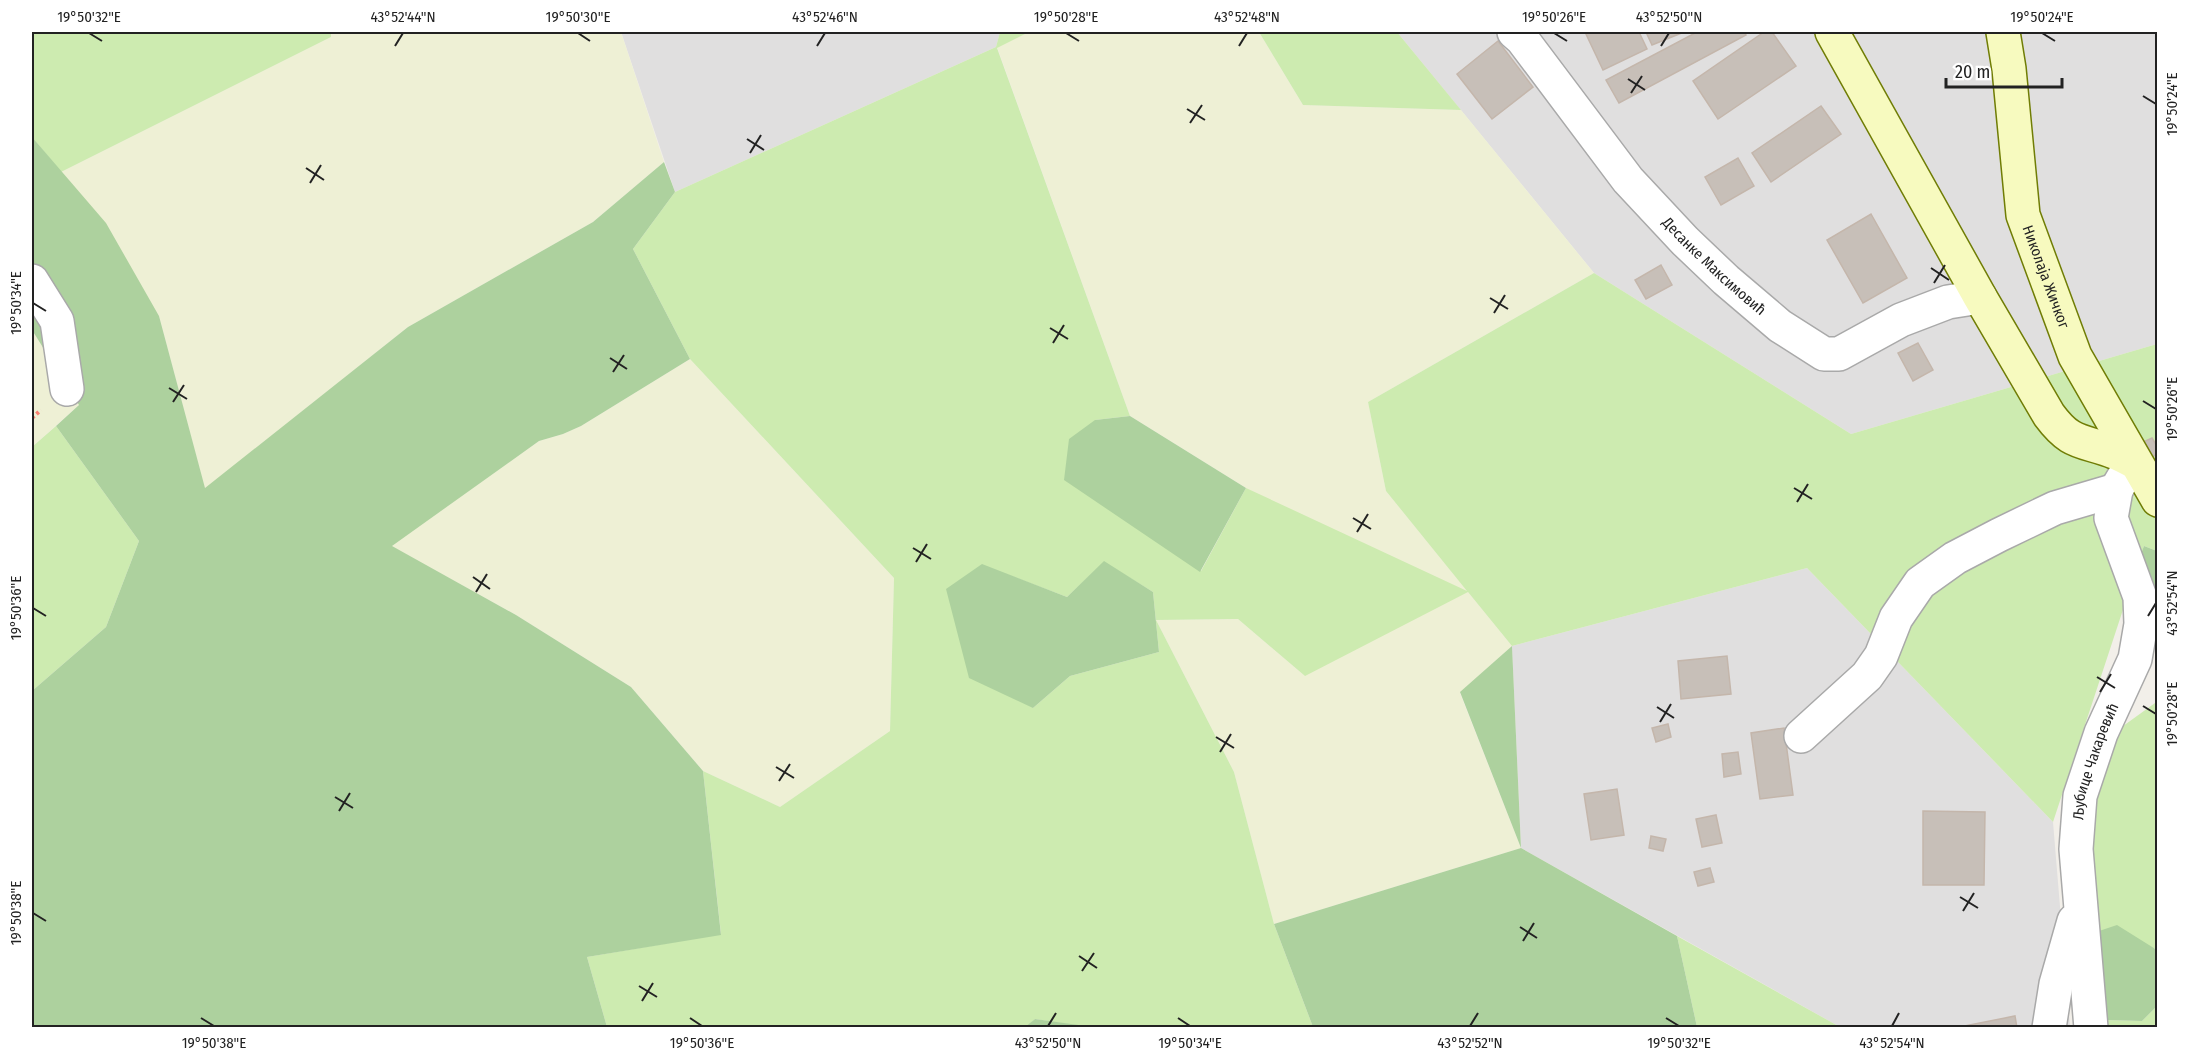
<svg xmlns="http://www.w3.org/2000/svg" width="2189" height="1059" viewBox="0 0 2189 1059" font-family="'Fira Sans Condensed',sans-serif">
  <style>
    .residential { fill: #e0dfdf }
    .farmland { fill: #eef0d5 }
    .grass { fill: #cdebb0; fill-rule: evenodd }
    .forest { fill: #add19e }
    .building { fill: #c7bfb8; stroke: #c4b6ab; stroke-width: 1.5 }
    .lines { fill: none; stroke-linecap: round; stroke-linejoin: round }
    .street-casing { stroke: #a9a9a9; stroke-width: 36 }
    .secondary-casing { stroke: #707d05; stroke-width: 36 }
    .path { stroke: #fa8072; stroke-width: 4; stroke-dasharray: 3 3; stroke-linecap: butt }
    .street { stroke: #fff; stroke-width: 33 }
    .secondary { stroke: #f7fabf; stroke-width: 33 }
    .ticks { fill: none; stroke: #222; stroke-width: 2 }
    .labels { text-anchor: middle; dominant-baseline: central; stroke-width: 4.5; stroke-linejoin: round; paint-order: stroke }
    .street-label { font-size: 15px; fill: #222; stroke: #fff }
    .neatline { fill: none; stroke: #222; stroke-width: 2 }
    .ticks-label { font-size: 15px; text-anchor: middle; fill: #222 }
  </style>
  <rect width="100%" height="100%" fill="#f2efe9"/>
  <path class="residential" d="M621,32H1000L996,47L675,192Z
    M1397,32H2157V344L1851,434L1594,273Z
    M1807,568L2053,822L2070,1027H1840L1521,848L1512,646Z"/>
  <path class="farmland" d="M331,32H621L664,162L593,222L408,327L205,489L159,316L61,172L331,37Z
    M1029,32H1259L1303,105L1461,110L1594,273L1368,402L1386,491L1512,646L1460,693L1521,848L1274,924L1234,772L1156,620L1238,619L1305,676L1246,488L1130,416L997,47Z
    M32,330L79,405L32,447Z
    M690,359L894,578L890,731L780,807L703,771L631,687L516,615L391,546L539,441L563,434L581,426Z"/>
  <path class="grass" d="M32,32H331V37L61,172L32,137Z
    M1000,32H1029L997,48L1130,416L1095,420L1201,571L1246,488L1467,591L1386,491L1368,402L1594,273L1851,434L2157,344V551L2144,546L2053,822L1807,568L1512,646L1468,592L1305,676L1238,619L1156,620L1234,772L1274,924L1313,1027H1282L1270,1025L1268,1028H1093L1035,1019L1025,1028L607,1027L587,957L721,934L703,771L780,807L890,731L894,578L690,359L633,249L675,192L996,47ZM1104,562L1153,592L1159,652L1070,676L1033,708L982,565L1067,597Z
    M1259,32H1397L1461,110L1303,105Z
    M56,426L139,541L106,627L32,691V447Z
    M2155,703H2157V953V949L2093,933L2089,793L2112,734Z
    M1677,936L1840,1027H1697Z
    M2157,1006V1027L2098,1028L2104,1020L2142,1021Z"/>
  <path class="forest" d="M32,137L106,223L159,316L205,488L408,327L593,222L664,162L675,192L633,249L690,359L581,426L563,434L539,441L392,546L516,615L631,687L703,771L721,935L587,957L607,1027H32V691L106,627L139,541L56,426L79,405L32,330Z
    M1130,416L1246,488L1200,572L1064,480L1069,439L1095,420Z
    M2144,546L2157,551V595L2138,562Z
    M1104,561L1153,592L1159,652L1070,676L1033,708L969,678L946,589L982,564L1067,597Z
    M1512,646L1521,848L1677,936L1697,1027H1313L1274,924L1521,848L1460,692Z
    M2117,925L2157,950V1006L2142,1021L2104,1020L2093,933Z
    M1035,1019L1093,1027H1025Z"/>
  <path class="building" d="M1585,32H1639L1647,49L1603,70Z
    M1646,32H1684L1652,45Z
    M1697,32H1744L1746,35L1619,103L1606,80Z
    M1764,32H1772L1796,66L1718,119L1693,81Z
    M1498,41L1533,87L1492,119L1457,74Z
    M1821,106L1841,134L1771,182L1752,153Z
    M1738,158L1754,186L1721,205L1705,177Z
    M1871,214L1907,278L1863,303L1827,240Z
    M1661,265L1672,285L1646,299L1635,280Z
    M1918,343L1933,370L1913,381L1898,353Z
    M2152,438L2158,448V454L2149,458L2141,443Z
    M1727,656L1731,694L1681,699L1678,661Z
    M1668,724L1671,737L1656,742L1652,728Z
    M1784,728L1793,795L1760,799L1751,733Z
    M1738,752L1741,774L1724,777L1722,754Z
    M1617,789L1624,835L1591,840L1584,794Z
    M1923,811L1985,812L1984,885H1923Z
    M1716,815L1722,843L1702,847L1696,819Z
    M1651,836L1666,839L1663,851L1649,848Z
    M1710,868L1714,882L1698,886L1694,872Z
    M2015,1016L2017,1028H1964V1026Z"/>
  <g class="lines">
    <defs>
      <g id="street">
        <path id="s1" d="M1514,32L1522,39L1628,180L1685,241L1726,280L1780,326L1824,354H1839L1901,320L1948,302L1980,297"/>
        <path d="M32,281L57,321L67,389"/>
        <path d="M1801,736L1867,676L1881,656L1896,618L1920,583L1955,558L1999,535L2055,508L2116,490"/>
        <path d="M2049,1028L2056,984L2074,921"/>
        <path id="s2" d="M2091,1028L2076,849L2080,796L2101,733L2135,659L2141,624L2140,597L2111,518L2116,490L2133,461"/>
      </g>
      <g id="secondary">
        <path d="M1832,32L1980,297L2049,415C2069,442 2078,440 2106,449C2116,452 2125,457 2133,461"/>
        <path id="s3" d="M2003,32L2009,69L2023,215L2075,356L2158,500"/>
      </g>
    </defs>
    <use href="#street" class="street-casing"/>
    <use href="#secondary" class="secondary-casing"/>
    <path class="path" d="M32,418L41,410"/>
    <use href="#street" class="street"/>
    <use href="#secondary" class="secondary"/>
  </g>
  <path class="ticks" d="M89,33L102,41M578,33L590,41M1066,33L1079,41M1554,33L1567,41M2042,33L2055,41M395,46L403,33M817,46L825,33M1239,46L1247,33M1661,46L1669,33M1628,79L1645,90M1631,93L1642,76M2143,96L2156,104M1187,109L1205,120M1190,123L1202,105M747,139L764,150M750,153L761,135M306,168L324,180M310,183L321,165M1931,268L1949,280M1934,283L1945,265M1490,298L1508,309M33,303L46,311M1494,313L1505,295M1050,328L1068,339M1053,343L1064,325M610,358L627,369M613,372L624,355M169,388L187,399M2143,401L2156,409M173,402L184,385M1794,488L1812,499M1797,502L1808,484M1353,518L1371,529M1357,532L1368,514M913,548L931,559M916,562L927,544M473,577L490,589M476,592L487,574M33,608L46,616M2148,616L2156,603M2097,677L2115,688M2100,692L2111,674M2143,706L2156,714M1657,707L1674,718M1660,722L1671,704M1216,737L1234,748M1220,752L1231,734M776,767L794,778M779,781L790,764M335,797L353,808M339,811L350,793M1960,897L1978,908M1963,911L1974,893M33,913L46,921M1520,927L1537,938M1523,941L1534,923M1079,956L1097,968M1082,971L1094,953M639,986L657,997M642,1001L653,983M201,1018L214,1026M690,1018L702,1026M1178,1018L1190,1026M1666,1018L1679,1026M1048,1026L1056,1013M1470,1026L1478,1013M1892,1026L1899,1013"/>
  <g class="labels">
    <g class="street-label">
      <text stroke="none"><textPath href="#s1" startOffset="309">Десанке Максимовић</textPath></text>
      <text stroke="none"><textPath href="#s3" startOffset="250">Николаја Жичког</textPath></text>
      <text stroke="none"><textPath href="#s2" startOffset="270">Љубице Чакаревић</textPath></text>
    </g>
  </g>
  <rect width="2189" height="1059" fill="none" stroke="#ffffff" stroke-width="66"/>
  <path d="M1946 78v9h116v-9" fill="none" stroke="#222222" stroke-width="3"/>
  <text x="1955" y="78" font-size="18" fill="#222222" stroke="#ffffff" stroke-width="4.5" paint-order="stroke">20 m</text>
  <rect x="33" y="33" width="2123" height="993" class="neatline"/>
  <g class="ticks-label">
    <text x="89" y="22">19°50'32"E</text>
    <text x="403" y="22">43°52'44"N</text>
    <text x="578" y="22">19°50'30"E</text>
    <text x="825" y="22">43°52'46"N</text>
    <text x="1066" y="22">19°50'28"E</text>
    <text x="1247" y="22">43°52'48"N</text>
    <text x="1554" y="22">19°50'26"E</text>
    <text x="1669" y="22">43°52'50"N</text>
    <text x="2042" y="22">19°50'24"E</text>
    <text transform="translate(2172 104) rotate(-90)" y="5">19°50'24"E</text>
    <text transform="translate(16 303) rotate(-90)" y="5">19°50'34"E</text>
    <text transform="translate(2172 409) rotate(-90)" y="5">19°50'26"E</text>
    <text transform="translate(2172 603) rotate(-90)" y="5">43°52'54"N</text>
    <text transform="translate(16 608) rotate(-90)" y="5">19°50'36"E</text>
    <text transform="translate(2172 714) rotate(-90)" y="5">19°50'28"E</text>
    <text transform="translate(16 913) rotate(-90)" y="5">19°50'38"E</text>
    <text x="214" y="1048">19°50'38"E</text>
    <text x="702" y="1048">19°50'36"E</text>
    <text x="1048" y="1048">43°52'50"N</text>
    <text x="1190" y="1048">19°50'34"E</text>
    <text x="1470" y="1048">43°52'52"N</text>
    <text x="1679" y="1048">19°50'32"E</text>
    <text x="1892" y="1048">43°52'54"N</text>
  </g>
</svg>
